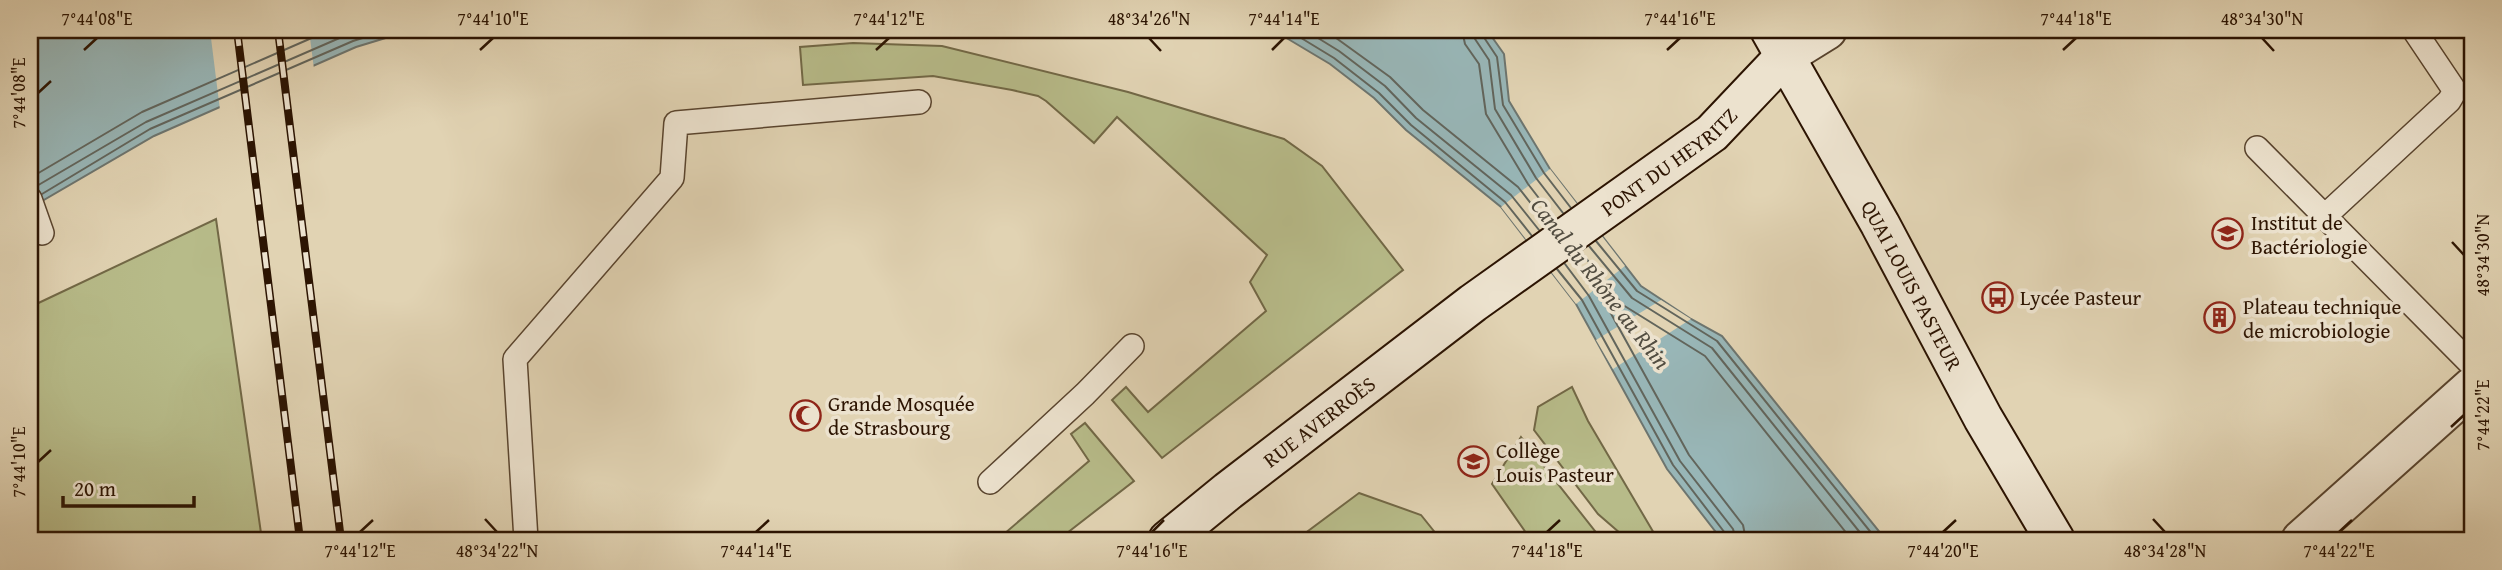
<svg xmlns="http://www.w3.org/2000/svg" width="2502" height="570" viewBox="0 0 2502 570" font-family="'Gentium Book Plus',serif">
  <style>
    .green { fill: #b7bb89; stroke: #726846; stroke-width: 2 }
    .water { fill: #98b6b7; stroke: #6d756f; stroke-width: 2 }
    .pier { fill: #e1d3b3 }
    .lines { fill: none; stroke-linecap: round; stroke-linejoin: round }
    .shore { stroke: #62655c; stroke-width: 2 }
    .service-casing { stroke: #59442e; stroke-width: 26 }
    .minor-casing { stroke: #59442e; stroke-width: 42 }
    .tertiary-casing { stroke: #59442e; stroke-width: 42 }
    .secondary-casing { stroke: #2c1402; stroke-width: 42 }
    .service { stroke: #ece2ce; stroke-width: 23 }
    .minor { stroke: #ece2ce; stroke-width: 38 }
    .tertiary { stroke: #ece2ce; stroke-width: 38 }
    .secondary { stroke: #ece2ce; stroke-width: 38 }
    .rail-casing { stroke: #2c1402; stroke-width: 8 }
    .rail { stroke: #ece2ce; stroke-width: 5; stroke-dasharray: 16; stroke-linecap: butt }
    .ticks { fill: none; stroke: #2c1402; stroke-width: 2.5 }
    .labels { text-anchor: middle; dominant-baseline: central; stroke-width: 7; stroke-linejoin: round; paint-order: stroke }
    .street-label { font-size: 21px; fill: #2c1402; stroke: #ece2ce }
    .poi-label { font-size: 21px; fill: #2c1402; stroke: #ece2ce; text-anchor: start }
    .water-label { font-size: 23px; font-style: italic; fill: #524d41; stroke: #ece2ce }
    .neatline { fill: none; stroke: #2c1402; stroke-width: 2.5 }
    .ticks-label { font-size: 18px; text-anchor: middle; fill: #2c1402 }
  </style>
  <rect width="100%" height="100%" fill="#e1d3b3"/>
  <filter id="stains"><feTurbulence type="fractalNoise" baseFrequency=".00286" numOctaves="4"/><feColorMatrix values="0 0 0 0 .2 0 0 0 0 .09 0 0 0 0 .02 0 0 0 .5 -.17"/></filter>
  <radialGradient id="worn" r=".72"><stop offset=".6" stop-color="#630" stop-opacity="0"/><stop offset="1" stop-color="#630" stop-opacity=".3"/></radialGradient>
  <path class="green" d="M853,43L942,46L1128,92L1284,139L1322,166L1403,270L1162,458L1112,400L1126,387L1148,412L1266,311L1250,282L1267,255L1117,117L1094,143L1046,101L1038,96L1012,90L933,76L803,85L800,47Z
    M216,219L262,540H30V307Z
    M1572,387L1588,421L1658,540H1628L1598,514L1534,430L1538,407Z
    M1085,423L1134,481L1058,540H997L1089,461L1071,434Z
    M1521,437L1602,540H1531L1492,484Z
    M1359,493L1421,515L1441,540H1296Z"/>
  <path class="water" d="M30,30H412L356,47L154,136L30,208Z
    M1273,30H1487L1504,54L1509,101L1550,169L1641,286L1691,319L1722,336L1886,540H1722L1667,469L1576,304L1501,207L1406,130L1374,98L1330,64Z"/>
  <path class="pier" d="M210,30H309L314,69L220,110Z
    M1550,169L1625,266L1576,304L1501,207Z
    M1661,300L1691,319L1613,369L1596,340Z"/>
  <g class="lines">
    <path class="shore" d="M1288,30L1334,58L1379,93L1411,125L1505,202L1532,236
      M1305,30L1339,51L1385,86L1416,118L1511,195L1539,230
      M1325,30L1390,77L1423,110L1518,187L1547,224
      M1462,30L1465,44L1479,64L1486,114L1528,184L1555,219
      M1473,30L1475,39L1489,60L1495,109L1536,178L1563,213
      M1482,30L1483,36L1497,57L1503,105L1544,173L1571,208
      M30,178L142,112L330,30
      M35,187L146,122L358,30
      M42,194L150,129L353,41L388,30
      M1596,241L1637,291L1717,341L1877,540
      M1589,246L1632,298L1712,348L1866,540
      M1581,252L1623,305L1705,356L1852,540
      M1573,258L1598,290L1689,455L1743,525L1746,540
      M1565,264L1589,296L1680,461L1733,529L1736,540
      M1557,269L1582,300L1673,465L1725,533L1727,540"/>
    <defs>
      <path id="service" d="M2257,148L2472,365
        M30,199L42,233
        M2325,216L2449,101L2455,91L2414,30
        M990,482L1085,394L1132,346
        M526,540L515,359L672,178L676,123L919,102"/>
      <path id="minor" d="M2301,540L2472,387"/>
      <path id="tertiary" d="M1785,56L1827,30"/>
      <g id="secondary">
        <path id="s1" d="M1770,30L1880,224L1983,418L2055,540"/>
        <path id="s2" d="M1168,540L1228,491L1473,303L1712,133L1785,56"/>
      </g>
    </defs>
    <use href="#service" class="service-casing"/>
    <use href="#minor" class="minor-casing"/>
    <use href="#tertiary" class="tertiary-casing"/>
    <use href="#secondary" class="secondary-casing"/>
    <use href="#service" class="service"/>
    <use href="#minor" class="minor"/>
    <use href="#tertiary" class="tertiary"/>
    <use href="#secondary" class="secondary"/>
    <defs>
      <path id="rail" d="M237,30L300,540
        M278,30L341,540"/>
    </defs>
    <use href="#rail" class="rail-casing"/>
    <use href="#rail" class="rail"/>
  </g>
  <path class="ticks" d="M1149,38L1161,51M2262,38L2274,51M84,50L97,38M480,50L493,38M876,50L889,38M1272,50L1284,38M1667,50L1680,38M2063,50L2076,38M38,93L51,81M2452,242L2464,255M2451,427L2464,415M38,462L51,450M485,519L497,532M2153,519L2165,532M360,532L373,520M756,532L769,520M1152,532L1164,520M1547,532L1560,520M1943,532L1956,520M2339,532L2352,520"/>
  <defs>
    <symbol id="university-ring" viewBox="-11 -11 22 22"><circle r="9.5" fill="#ece2ce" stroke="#8f2418" stroke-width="1.5"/><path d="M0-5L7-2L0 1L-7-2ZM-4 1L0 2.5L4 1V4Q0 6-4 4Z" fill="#8f2418"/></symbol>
    <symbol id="bus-ring" viewBox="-11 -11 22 22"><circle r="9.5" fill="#ece2ce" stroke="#8f2418" stroke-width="1.5"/><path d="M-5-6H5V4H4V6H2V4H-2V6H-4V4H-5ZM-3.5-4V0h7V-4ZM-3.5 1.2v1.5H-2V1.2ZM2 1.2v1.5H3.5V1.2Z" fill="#8f2418"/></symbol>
    <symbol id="building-ring" viewBox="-11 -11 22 22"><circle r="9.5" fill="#ece2ce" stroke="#8f2418" stroke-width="1.5"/><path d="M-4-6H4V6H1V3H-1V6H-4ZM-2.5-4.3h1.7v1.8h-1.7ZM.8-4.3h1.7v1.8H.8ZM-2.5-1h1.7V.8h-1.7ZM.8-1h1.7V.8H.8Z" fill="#8f2418"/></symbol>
    <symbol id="mosque-ring" viewBox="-11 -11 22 22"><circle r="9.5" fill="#ece2ce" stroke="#8f2418" stroke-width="1.5"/><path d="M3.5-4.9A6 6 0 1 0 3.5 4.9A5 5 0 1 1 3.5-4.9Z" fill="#8f2418"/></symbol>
    <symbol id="school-ring" viewBox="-11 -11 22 22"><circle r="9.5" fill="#ece2ce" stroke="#8f2418" stroke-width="1.5"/><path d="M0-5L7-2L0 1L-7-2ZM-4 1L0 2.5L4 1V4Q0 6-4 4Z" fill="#8f2418"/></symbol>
  </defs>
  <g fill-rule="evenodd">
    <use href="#university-ring" x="2210" y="216" width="35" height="35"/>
    <use href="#bus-ring" x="1980" y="280" width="35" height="35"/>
    <use href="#building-ring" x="2202" y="300" width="35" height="35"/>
    <use href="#mosque-ring" x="788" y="398" width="35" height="35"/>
    <use href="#school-ring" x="1456" y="444" width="35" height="35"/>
  </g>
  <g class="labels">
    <g class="street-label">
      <text stroke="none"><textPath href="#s2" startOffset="628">PONT DU HEYRITZ</textPath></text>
      <text stroke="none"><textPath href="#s1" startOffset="292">QUAI LOUIS PASTEUR</textPath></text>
      <text stroke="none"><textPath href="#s2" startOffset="192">RUE AVERROÈS</textPath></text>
    </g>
    <g class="poi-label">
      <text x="2251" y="222">Institut de<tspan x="2251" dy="24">Bactériologie</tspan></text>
      <text x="2020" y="297">Lycée Pasteur</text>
      <text x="2243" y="306">Plateau technique<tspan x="2243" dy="24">de microbiologie</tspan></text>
      <text x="828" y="403">Grande Mosquée<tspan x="828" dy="24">de Strasbourg</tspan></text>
      <text x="1496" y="450">Collège<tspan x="1496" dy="24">Louis Pasteur</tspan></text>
    </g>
    <g class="water-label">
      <text transform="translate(1601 283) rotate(52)">Canal du Rhône au Rhin</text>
    </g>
  </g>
  <rect width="2502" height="570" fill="none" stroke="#e1d3b3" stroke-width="77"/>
  <path d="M63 496v10h131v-10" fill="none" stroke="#2c1402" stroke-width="3.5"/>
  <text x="74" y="496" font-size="21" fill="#2c1402" stroke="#ece2ce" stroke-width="5" paint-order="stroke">20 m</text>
  <rect x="38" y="38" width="2426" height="494" class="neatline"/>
  <g class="ticks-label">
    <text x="97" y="25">7°44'08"E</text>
    <text x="493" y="25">7°44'10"E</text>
    <text x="889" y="25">7°44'12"E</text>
    <text x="1149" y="25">48°34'26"N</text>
    <text x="1284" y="25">7°44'14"E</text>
    <text x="1680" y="25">7°44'16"E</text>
    <text x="2076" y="25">7°44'18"E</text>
    <text x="2262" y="25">48°34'30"N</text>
    <text transform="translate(19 93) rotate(-90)" y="6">7°44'08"E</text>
    <text transform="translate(2483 255) rotate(-90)" y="6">48°34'30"N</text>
    <text transform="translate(2483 415) rotate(-90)" y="6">7°44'22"E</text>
    <text transform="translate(19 462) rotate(-90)" y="6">7°44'10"E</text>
    <text x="360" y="557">7°44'12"E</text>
    <text x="497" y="557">48°34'22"N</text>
    <text x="756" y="557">7°44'14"E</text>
    <text x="1152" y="557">7°44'16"E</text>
    <text x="1547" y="557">7°44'18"E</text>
    <text x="1943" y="557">7°44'20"E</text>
    <text x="2165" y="557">48°34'28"N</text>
    <text x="2339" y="557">7°44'22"E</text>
  </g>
  <rect width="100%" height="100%" filter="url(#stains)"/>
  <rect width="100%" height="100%" fill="url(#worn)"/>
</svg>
